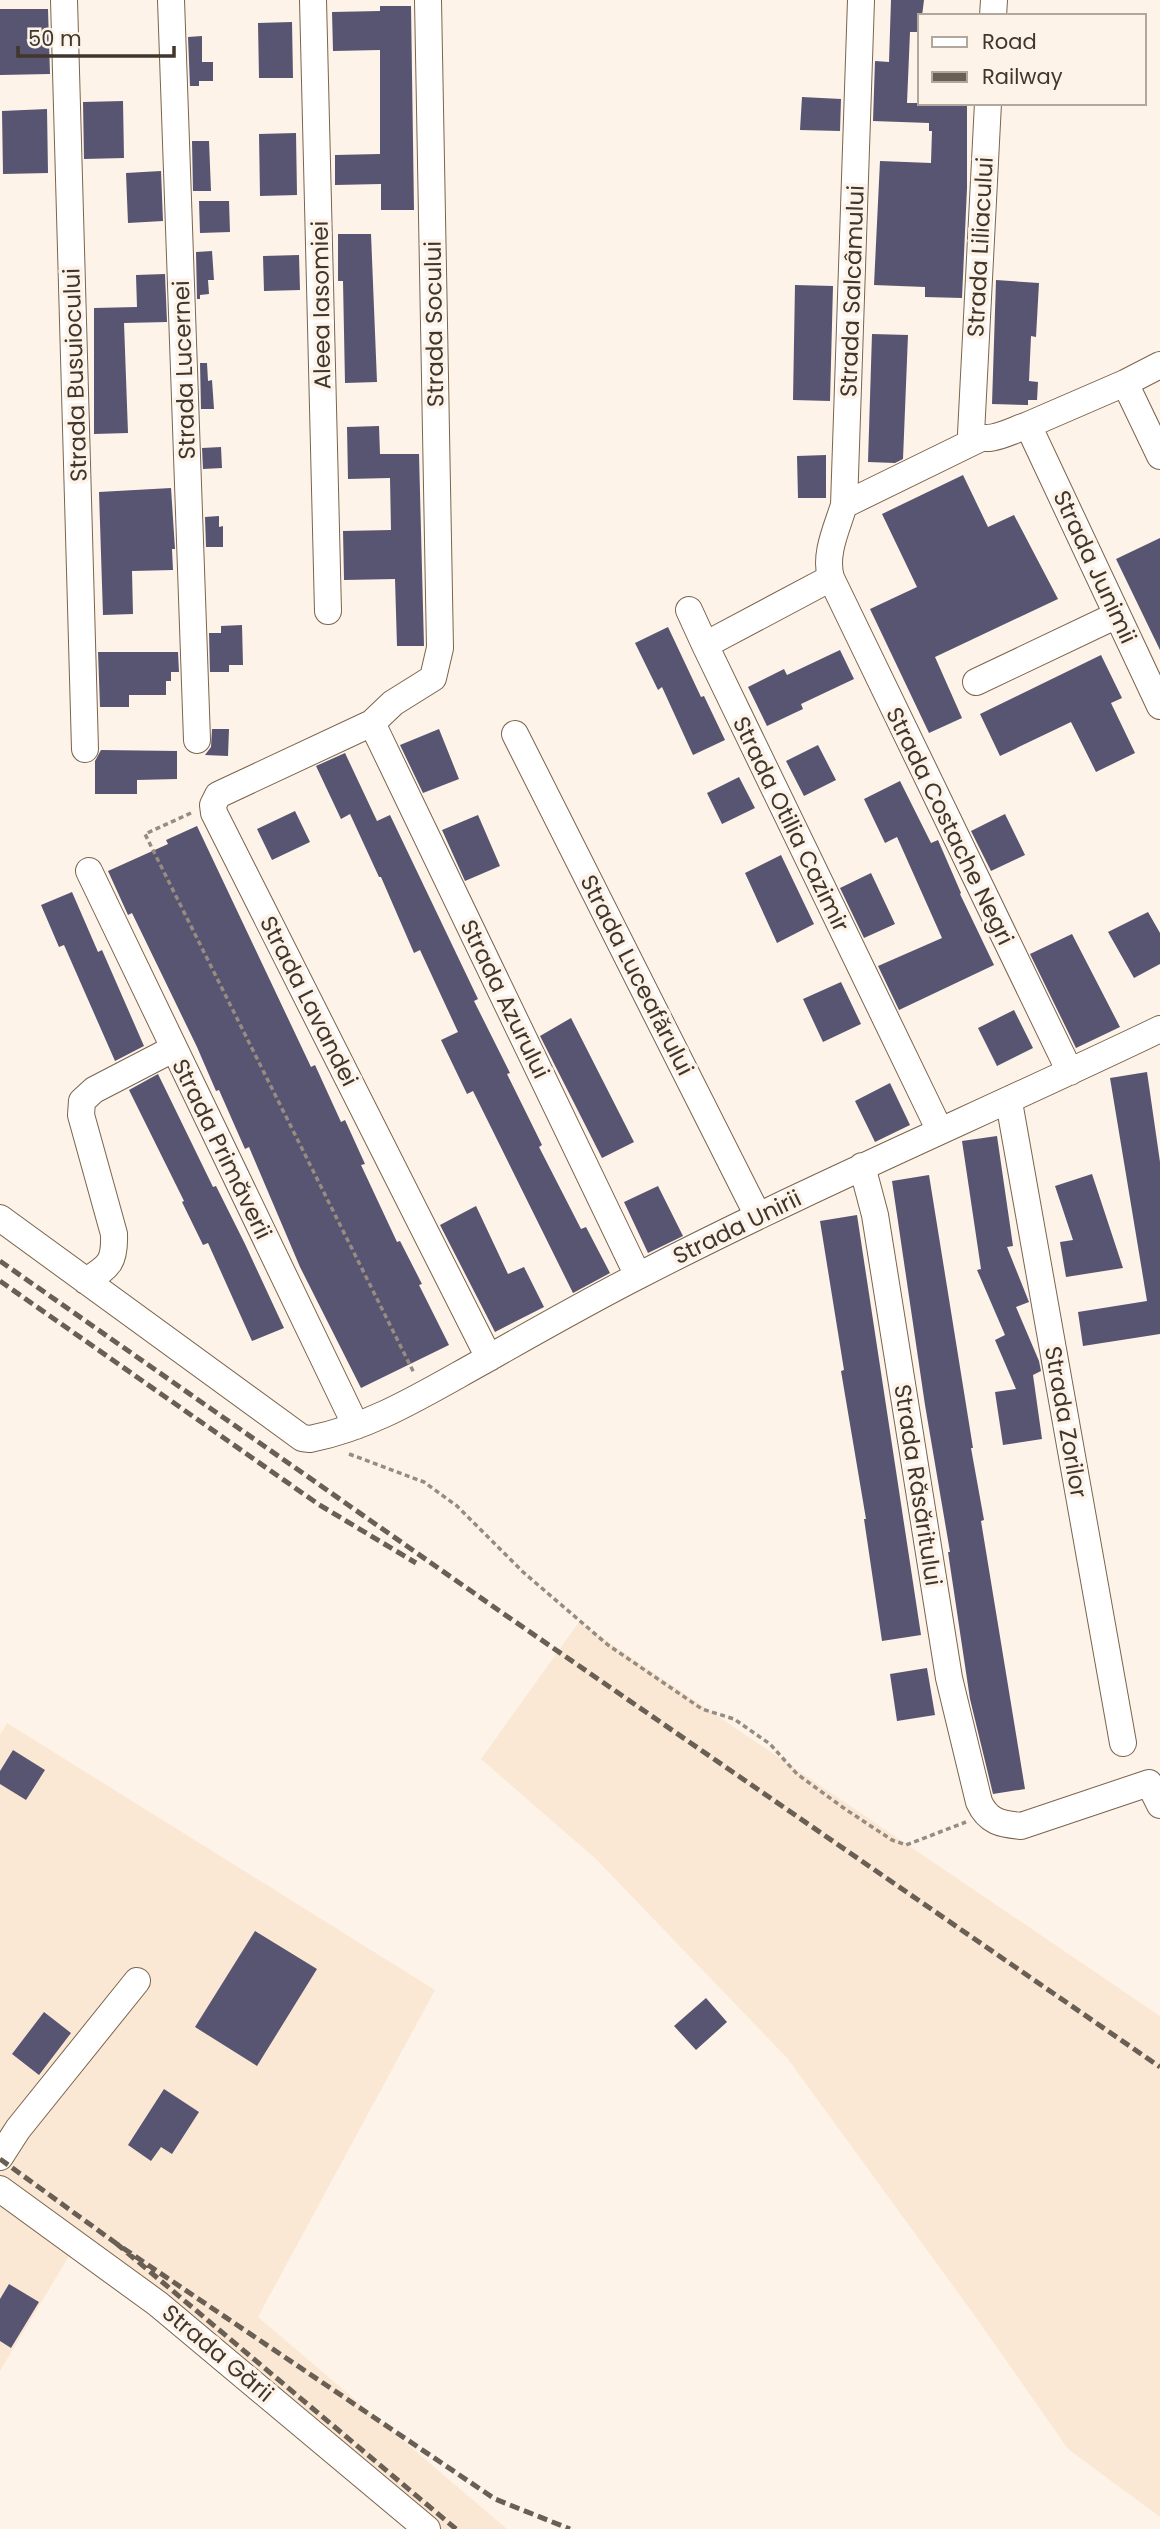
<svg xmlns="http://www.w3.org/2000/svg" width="1160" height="2529" viewBox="0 0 1160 2529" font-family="Poppins,sans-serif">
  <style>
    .built { fill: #fbe8d4 }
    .building { fill: #575571 }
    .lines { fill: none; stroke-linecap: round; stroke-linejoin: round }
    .minor-casing { stroke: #7b644c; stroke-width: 28 }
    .path { stroke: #968c81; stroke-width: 3.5; stroke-dasharray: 5 3.5; stroke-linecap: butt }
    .minor { stroke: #fff; stroke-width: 26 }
    .rail { stroke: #695f54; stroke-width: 5; stroke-dasharray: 10 5; stroke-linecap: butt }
    .labels { text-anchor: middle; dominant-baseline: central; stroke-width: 7; stroke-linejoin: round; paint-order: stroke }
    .street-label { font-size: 23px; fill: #40362b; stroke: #fdf3e8 }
  </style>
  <rect width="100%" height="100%" fill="#fdf3e8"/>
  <path class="built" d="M579,1622L1160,2016V2517L1068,2449L970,2309L787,2058L596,1859L481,1759Z
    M7,1723L435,1990L258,2317L507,2529H439L81,2236L0,2371V1735Z"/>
  <path class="building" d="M891,0H924L920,32H910L907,103H967V188L962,298L925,297V287L874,285L880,161L931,163L932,131H929V123L873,121L875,61L889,62Z
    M380,6H411L414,210H381V184L335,185V155L380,154V50L333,51L332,12L380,11Z
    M0,9H48L50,74L0,75Z
    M292,22L293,78H259L258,23Z
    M202,36V62H213V81H199V86H190L188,37Z
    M802,97L841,99L840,131L800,130Z
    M123,101L124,158L84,159L83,102Z
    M47,109L48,173L3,174L2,111Z
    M296,133L297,195L260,196L259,134Z
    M192,141H209L211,191H193Z
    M161,171L163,221L128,223L126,173Z
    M199,201H229L230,232L200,233Z
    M338,234H371L377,382L345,383L343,281H338Z
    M212,251L214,280H208L209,294L200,295V299H197L196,252Z
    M299,255L300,290L264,291L263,256Z
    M165,274L167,322L124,323L128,433L94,434V308L137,307L136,275Z
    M996,280L1039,283L1036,337L1031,336L1029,381L1038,382L1037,400H1028V405L992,404Z
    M795,285L833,286L830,401L793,400Z
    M872,334L908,335L903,459L895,463L868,462Z
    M200,363H207L208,381L212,380L214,409H201Z
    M379,426L380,454H419L424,646H397L395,579L344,580L343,531L391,530L390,478L348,479L347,427Z
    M221,447L222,468L203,469L202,448Z
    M826,455V498H798L797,456Z
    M963,475L988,527L1014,515L1058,599L935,657L962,718L929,733L870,609L917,587L882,514Z
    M171,488L175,549H172L173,570L132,571L133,614L103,615L99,492Z
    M219,516V527L223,526V547H206L205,517Z
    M1160,538V650L1116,559Z
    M242,625L243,665H229V672H210L209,633H221V626Z
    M668,627L701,697L704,696L725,740L693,755L662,687L658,690L635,643Z
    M840,650L854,679L801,704L803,709L767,726L748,687L784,669L787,675Z
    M98,652H178L179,672H171V681H166V695H129V707H100Z
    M1101,655L1122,698L1111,703L1135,753L1096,772L1071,722L1000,756L980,714Z
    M212,729H229L228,756L205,755L211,747Z
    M439,729L459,779L423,793L400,745Z
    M818,745L836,780L804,796L786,761Z
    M101,750L177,751V779L137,780V794H95V761Z
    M345,753L377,821L390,815L478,999L474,1001L510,1073L507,1074L542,1145L539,1147L581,1229L586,1227L610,1273L573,1293L473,1091L467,1094L441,1040L458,1032L420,950L414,953L381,877H379L350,814L341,819L316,766Z
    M739,777L755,808L722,824L707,793Z
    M900,781L931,843L938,840L961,893L960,894L994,965L899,1010L878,966L942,938L897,837L885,843L864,799Z
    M295,811L310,842L272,860L257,829Z
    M1005,814L1025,855L991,871L971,831Z
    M478,815L500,866L465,881L442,830Z
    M197,826L311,1067L315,1065L341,1122L345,1120L365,1164L361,1165L397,1242L400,1241L422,1284L419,1285L449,1345L361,1388L300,1267L249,1147L245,1149L219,1090L216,1091L197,1047L132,913L128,915L108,871L168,844L166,840Z
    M781,855L814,924L777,943L745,873Z
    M871,873L895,924L864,938L840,888Z
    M72,892L98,952L102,950L144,1046L115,1061L64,945L59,947L41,905Z
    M1148,912L1160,933V964L1134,978L1108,932Z
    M1072,934L1120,1027L1076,1048L1030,954Z
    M841,982L861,1024L823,1042L803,999Z
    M1014,1010L1033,1048L997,1066L978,1028Z
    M571,1018L634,1142L602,1158L540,1036Z
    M1147,1072L1160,1162V1334L1083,1346L1078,1312L1147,1301L1110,1078Z
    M158,1074L213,1187L216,1186L245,1244L284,1328L252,1341L208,1243L203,1245L182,1202L184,1201L129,1090Z
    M890,1083L910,1125L875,1142L855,1101Z
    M997,1136L1013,1246L1007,1247L1029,1302L1016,1307L1039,1361L1041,1371L1033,1375L1042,1439L1003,1445L995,1392L1016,1389L995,1340L1005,1335L977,1270L981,1269L962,1141Z
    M1092,1174L1123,1268L1066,1277L1060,1242L1073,1240L1055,1186Z
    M929,1175L973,1448H971L984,1520L981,1521L1025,1789L993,1794L970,1699L948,1552H950L925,1405L892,1181Z
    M658,1186L683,1236L648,1253L624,1202Z
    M476,1206L508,1274L524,1267L544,1307L495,1332L440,1225Z
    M857,1215L921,1635L882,1641L864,1519H866L841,1371L844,1370L820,1221Z
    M927,1668L935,1715L897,1721L890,1674Z
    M13,1750L45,1770L26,1800L0,1784V1771Z
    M255,1931L317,1969L257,2066L195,2027Z
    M706,1998L727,2022L696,2050L674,2026Z
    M44,2012L71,2033L39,2075L12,2054Z
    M164,2089L199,2112L172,2154L161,2147L151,2161L128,2145Z
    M9,2284L39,2302L11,2348L0,2341V2299Z"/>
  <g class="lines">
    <defs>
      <path id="minor" d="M64,0L85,749
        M171,0L197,740
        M313,0L328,611
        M428,0L440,648L433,678L393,703L372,723L218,795L213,805L214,813L489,1358
        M861,0L844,505C837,528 824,554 831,578L1070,1072
        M993,16L994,0
        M988,103L971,434C988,445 1010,431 1028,425L1160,706
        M1125,383L1160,456
        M1028,425L1125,383L1160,365
        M844,505L979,439
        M831,578L705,645L940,1131
        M689,610L705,645
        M976,682L1117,615
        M372,723L638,1276
        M515,734L758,1216
        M89,871L356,1426
        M1009,1102L1123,1743
        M862,1166L875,1215L949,1678L979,1802C988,1822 1001,1824 1021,1826L1149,1783L1160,1805
        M0,1218L302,1438L310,1439C371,1427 424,1394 478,1364C531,1334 585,1303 640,1275C810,1187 987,1112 1160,1029
        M86,1281C109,1266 115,1263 114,1234L81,1115L82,1101L94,1090L173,1049
        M0,2157L18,2129L137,1981
        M0,2189L158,2304L427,2529"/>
    </defs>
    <use href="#minor" class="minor-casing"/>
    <path class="path" d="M191,813L145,834L414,1373
      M349,1454L424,1482L457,1506L523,1572L608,1645L702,1709L734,1719L770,1744L797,1774L845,1809L892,1840L906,1845L966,1822"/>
    <use href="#minor" class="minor"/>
    <path class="rail" d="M0,1261L501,1612L1160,2067
      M0,1281L318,1504L416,1563
      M0,2159L117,2244
      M456,2529L117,2244L495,2499L570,2529"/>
  </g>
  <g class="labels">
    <g class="street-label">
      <text transform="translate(980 247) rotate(-87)">Strada Liliacului</text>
      <text transform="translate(852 291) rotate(-88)">Strada Salcâmului</text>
      <text transform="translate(321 305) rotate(-91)">Aleea Iasomiei</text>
      <text transform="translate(434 324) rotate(-91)">Strada Socului</text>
      <text transform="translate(184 370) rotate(-92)">Strada Lucernei</text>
      <text transform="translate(75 375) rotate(-92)">Strada Busuiocului</text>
      <text transform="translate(1095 567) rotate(65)">Strada Junimii</text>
      <text transform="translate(791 824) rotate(64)">Strada Otilia Cazimir</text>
      <text transform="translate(950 826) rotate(64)">Strada Costache Negri</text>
      <text transform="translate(637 975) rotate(63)">Strada Luceafǎrului</text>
      <text transform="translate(505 999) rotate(64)">Strada Azurului</text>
      <text transform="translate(309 1001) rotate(63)">Strada Lavandei</text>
      <text transform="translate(222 1149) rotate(64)">Strada Primăverii</text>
      <text transform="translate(737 1227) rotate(-26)">Strada Unirii</text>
      <text transform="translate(1066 1422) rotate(80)">Strada Zorilor</text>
      <text transform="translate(918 1485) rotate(81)">Strada Răsăritului</text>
      <text transform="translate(218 2353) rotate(40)">Strada Gării</text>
    </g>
  </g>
  <rect x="918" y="14" width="228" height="91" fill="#fdf3e8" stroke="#b1a79c" stroke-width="2"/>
  <rect x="932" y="37" width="35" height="10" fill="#ffffff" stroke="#b1a79c" stroke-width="2"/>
  <text x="982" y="49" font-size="21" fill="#40362b">Road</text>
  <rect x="932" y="72" width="35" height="10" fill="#695f54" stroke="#b1a79c" stroke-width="2"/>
  <text x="982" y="84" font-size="21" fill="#40362b">Railway</text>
  <path d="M18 46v10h156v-10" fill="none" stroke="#40362b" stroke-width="3.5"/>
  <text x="28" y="46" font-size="21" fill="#40362b" stroke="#fdf3e8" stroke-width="5" paint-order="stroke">50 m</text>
</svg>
